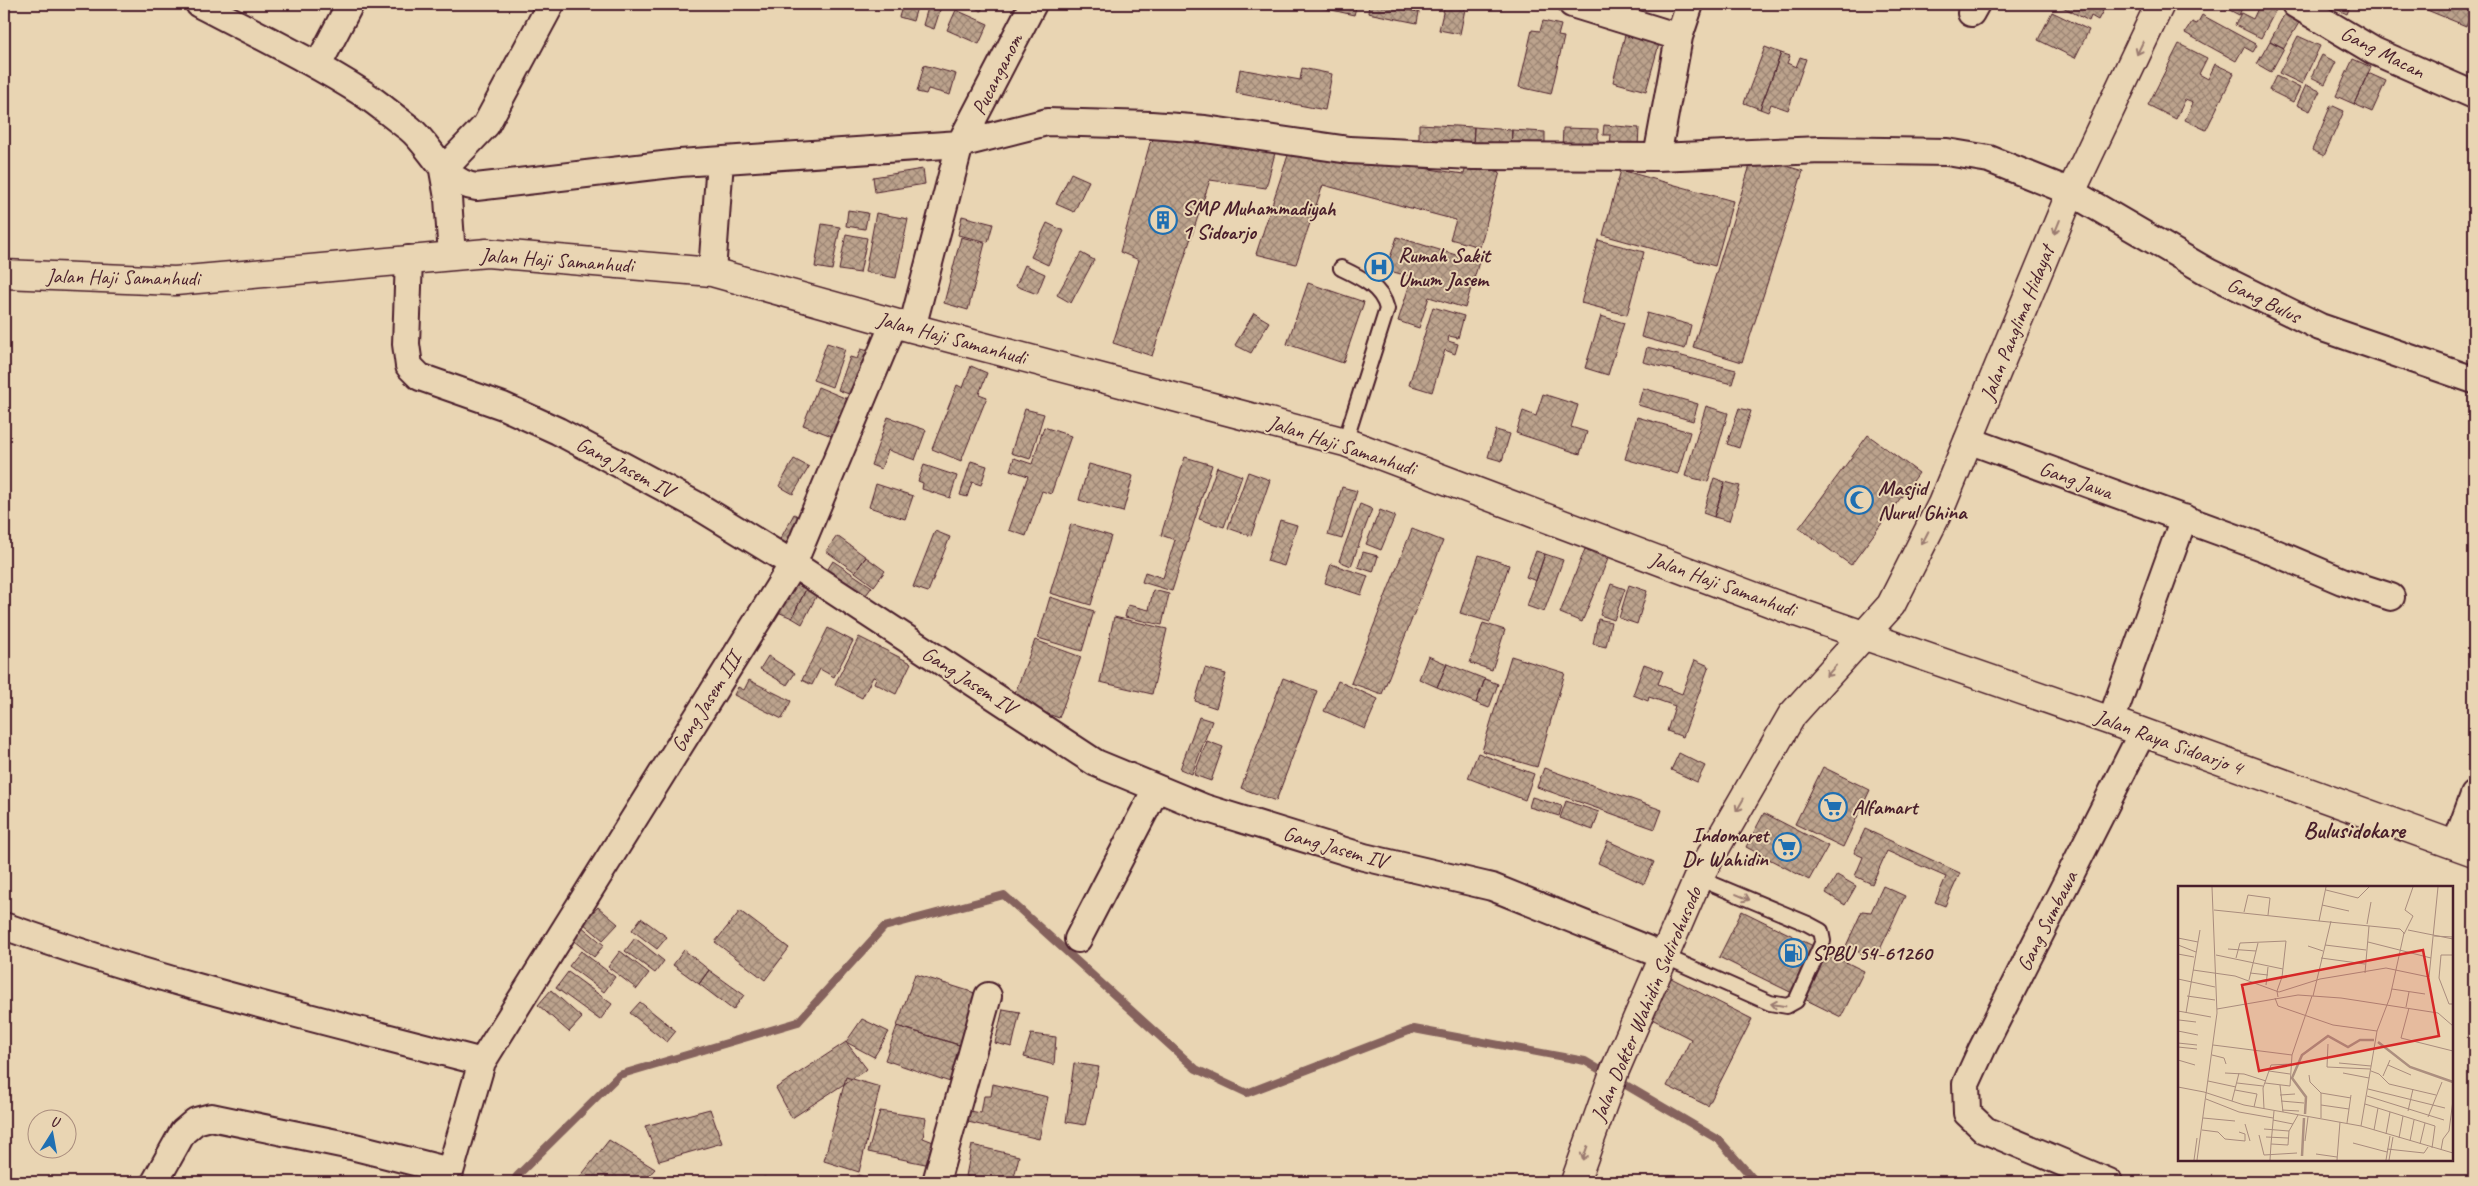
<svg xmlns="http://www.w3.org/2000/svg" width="2478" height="1186" viewBox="0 0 2478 1186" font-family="Caveat,sans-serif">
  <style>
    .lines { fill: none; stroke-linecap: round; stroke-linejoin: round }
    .stream { stroke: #85625d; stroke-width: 8 }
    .building { fill: url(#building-cross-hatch); stroke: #4a1f2b }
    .service-casing { stroke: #4a1f2b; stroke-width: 18 }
    .minor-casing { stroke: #4a1f2b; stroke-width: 30 }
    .tertiary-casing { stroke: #4a1f2b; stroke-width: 31 }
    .secondary-casing { stroke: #4a1f2b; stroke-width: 31 }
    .service { stroke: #e9d5b3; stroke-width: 14 }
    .minor { stroke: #e9d5b3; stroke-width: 26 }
    .tertiary { stroke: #e9d5b3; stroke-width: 28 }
    .secondary { stroke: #e9d5b3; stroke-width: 28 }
    .oneway { stroke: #9a7a6f }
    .labels { text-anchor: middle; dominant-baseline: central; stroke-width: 4; stroke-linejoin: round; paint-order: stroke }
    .street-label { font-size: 21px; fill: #4a1f2b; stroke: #e9d5b3 }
    .poi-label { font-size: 21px; font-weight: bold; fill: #4a1f2b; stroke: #e9d5b3; text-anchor: start }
    .quarter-label { font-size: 24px; font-weight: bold; fill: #4a1f2b; stroke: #e9d5b3 }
    .inset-river { fill: none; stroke: #ac8f7f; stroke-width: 2.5 }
    .inset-road { fill: none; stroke: #a98c7d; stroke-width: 1 }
    .view { fill: #d62828; fill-opacity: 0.15; stroke: #d62828; stroke-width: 2.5 }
    .inset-edge { fill: none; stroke: #4a1f2b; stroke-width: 2.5 }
  </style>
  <defs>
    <pattern id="building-cross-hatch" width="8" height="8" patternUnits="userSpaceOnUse" patternTransform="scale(1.25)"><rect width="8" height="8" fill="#bca38d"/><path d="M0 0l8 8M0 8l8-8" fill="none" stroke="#9b8473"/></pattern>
  </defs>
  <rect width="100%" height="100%" fill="#e9d5b3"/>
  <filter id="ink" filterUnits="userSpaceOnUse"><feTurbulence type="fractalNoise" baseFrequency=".02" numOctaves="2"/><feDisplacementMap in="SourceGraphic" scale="10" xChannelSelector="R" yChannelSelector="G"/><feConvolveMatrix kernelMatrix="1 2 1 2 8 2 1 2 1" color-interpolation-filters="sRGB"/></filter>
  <g filter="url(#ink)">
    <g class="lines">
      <path class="stream" d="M514,1182L517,1176L619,1075L798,1022L884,927L1004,895L1196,1069L1247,1093L1414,1029L1585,1061L1719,1140L1756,1182"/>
    </g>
    <path class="building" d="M903,4H918L913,21L899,17Z
      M929,4H942L934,29L923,25Z
      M968,4H985L981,11Z
      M1319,4H1357L1354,15L1318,7Z
      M1369,4L1419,12L1417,23L1368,13Z
      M1445,4H1466L1460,34L1439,30Z
      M2060,4H2098L2105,7L2098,20L2091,16L2089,21L2059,5Z
      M2218,4H2244L2239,15Z
      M2260,4H2279L2261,38L2235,25L2241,13L2253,19Z
      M2325,4H2351L2347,14Z
      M2430,4H2474V5L2466,26L2427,10Z
      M956,10L988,24L979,44L947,30Z
      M2052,12L2089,30L2075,58L2038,40Z
      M2285,13L2300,21L2284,48L2270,41Z
      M2202,15L2257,45L2253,52L2244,47L2236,61L2185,33L2192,22L2197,24Z
      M1543,21L1561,25L1558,36L1564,37L1551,94L1519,87L1532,30L1540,31Z
      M1625,35L1659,44L1646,91L1613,82Z
      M2298,36L2320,46L2302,84L2279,73Z
      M2270,41L2284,48L2271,72L2257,64Z
      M2179,44L2207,58L2199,74L2208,79L2215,64L2234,73L2206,130L2185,120L2193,103L2185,100L2176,119L2148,105Z
      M1765,47L1781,53L1760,109L1744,103Z
      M1781,53L1790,56L1787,63L1796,67L1800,57L1806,59L1788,110L1771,104L1768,112L1760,109Z
      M2322,55L2336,62L2325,84L2311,77Z
      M2353,59L2371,67L2354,104L2336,96Z
      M924,65L956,74L950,95L928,89L926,94L917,92Z
      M1302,68L1332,74L1325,110L1236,93L1240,69L1300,80Z
      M2368,73L2386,81L2372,112L2354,104Z
      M2276,76L2300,88L2293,102L2269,90Z
      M2306,85L2320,91L2310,111L2297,105Z
      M2331,105L2344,111L2324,156L2312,150Z
      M1419,124L1474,127L1473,145L1419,143Z
      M1604,125L1639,128L1638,147L1610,145L1611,135H1603Z
      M1474,127L1512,130L1511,149L1473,145Z
      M1563,128L1598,129V148H1562Z
      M1512,130L1545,132V150L1511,149Z
      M1157,136L1275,153L1266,188L1210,180L1152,356L1113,343L1139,260L1120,252L1150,143Z
      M1290,149L1464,174L1467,163L1500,172L1480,247L1450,239L1456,220L1323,185L1296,264L1256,254Z
      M1753,156L1803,171L1742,362L1693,347Z
      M923,169L925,184L875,192L873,177Z
      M1621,170L1733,201L1715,266L1603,235Z
      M1071,173L1089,181L1074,212L1056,204Z
      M848,210L868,213L865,229L846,226Z
      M876,213L908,219L896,278L865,272Z
      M962,216L993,224L988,242L958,235Z
      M1047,223L1064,231L1048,265L1031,257Z
      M822,224L840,227L832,270L815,267Z
      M846,234L867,238L860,273L839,270Z
      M961,237L985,243L968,310L944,303Z
      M1397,237L1479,262L1465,308L1429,297L1419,328L1398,321L1412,277L1386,270Z
      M1598,240L1644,252L1627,315L1581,303Z
      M1081,253L1094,260L1071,303L1057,295Z
      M1025,265L1045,274L1037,294L1016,286Z
      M1308,283L1364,302L1343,363L1287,344Z
      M1433,307L1464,316L1458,338L1449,336L1448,341L1458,344L1455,354L1445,350L1432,392L1409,385Z
      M1254,313L1269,322L1251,353L1235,345Z
      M1647,313L1691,325L1685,349L1641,337Z
      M1601,316L1624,323L1608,375L1585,368Z
      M827,343L845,349L832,387L813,380Z
      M1647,347L1736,370L1732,384L1643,362Z
      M861,349L869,351L854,396L838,390L850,357L857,359Z
      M971,366L987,373L979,394L987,397L961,461L932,449L957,385L963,388Z
      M818,387L852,401L849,410L843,407L837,422L843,425L837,438L803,425Z
      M1643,388L1698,404L1693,421L1638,405Z
      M1543,394L1578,405L1571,427L1587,432L1580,454L1516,433L1523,411L1536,416Z
      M1706,406L1728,413L1708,482L1685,476Z
      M1739,408L1751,411L1739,448L1727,444Z
      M1025,409L1044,414L1030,459L1011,453Z
      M888,417L926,430L915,460L888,450L881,469L871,465Z
      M1637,417L1690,432L1678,474L1625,459Z
      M1044,427L1071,436L1051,494L1042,491L1026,536L1009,530L1028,476L1010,470L1014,458L1032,464Z
      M1496,430L1510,434L1502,461L1488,457Z
      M1868,435L1919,473L1851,565L1799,528Z
      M1185,457L1212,465L1172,591L1142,582L1145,572L1163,578L1175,540L1161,535Z
      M794,459L809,467L793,494L779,486Z
      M971,461L987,466L981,485L972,482L967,497L960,495Z
      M1089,464L1133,476L1123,512L1079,500Z
      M924,465L957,476L950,498L922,489L923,483L918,481Z
      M1217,467L1242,476L1224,527L1199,519Z
      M1248,472L1270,480L1251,536L1228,528Z
      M1714,478L1725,482L1714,517L1703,513Z
      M1725,482L1740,486L1729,521L1714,517Z
      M876,484L913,496L905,519L869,507Z
      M1342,487L1357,491L1342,539L1328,535Z
      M1360,504L1372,509L1351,566L1339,561Z
      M1380,510L1395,516L1381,550L1366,544Z
      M794,514L803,519L786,548L778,543Z
      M1280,520L1297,525L1284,566L1267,561Z
      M1071,524L1111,536L1091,605L1050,593Z
      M1412,529L1443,541L1382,694L1351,683Z
      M935,531L950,537L928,592L913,587Z
      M837,536L866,557L855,572L826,551Z
      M1585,549L1608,559L1582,622L1560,613Z
      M1536,551L1545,554L1536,581L1526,577Z
      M1363,552L1378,556L1373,572L1358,567Z
      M1545,554L1563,560L1544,612L1527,606Z
      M1479,555L1509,565L1490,622L1460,613Z
      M866,557L885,571L874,586L855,572Z
      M833,561L872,587L860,603L822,578Z
      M1331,564L1368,576L1361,595L1325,583Z
      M792,582L806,589L792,618L778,612Z
      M1611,584L1625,589L1614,620L1600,615Z
      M1629,585L1647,591L1637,624L1619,618Z
      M806,589L817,595L802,624L792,618Z
      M1153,590L1169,594L1162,625L1125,617L1128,605L1149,610Z
      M1050,597L1094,611L1082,651L1038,638Z
      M1114,617L1167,629L1152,694L1100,682Z
      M1598,619L1611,622L1606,647L1593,644Z
      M1483,623L1505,630L1492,670L1470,663Z
      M828,628L853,641L834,677L820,669L812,685L802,680Z
      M859,637L911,663L896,694L874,683L876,678L873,677L862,698L835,684Z
      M1035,640L1081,657L1059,718L1012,701Z
      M768,656L795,673L787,685L760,669Z
      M1428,656L1447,664L1437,687L1419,679Z
      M1511,656L1565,673L1537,767L1482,751Z
      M1695,660L1709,666L1683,737L1667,731L1675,706L1649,697L1648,701L1633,695L1644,664L1663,671L1658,684L1682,694Z
      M1447,664L1485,679L1476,703L1437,687Z
      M1205,668L1226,674L1216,708L1195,701Z
      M1283,678L1317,691L1276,801L1241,788Z
      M1485,679L1498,684L1489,708L1476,703Z
      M749,680L791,701L782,719L734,695L738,687L744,690Z
      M1338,681L1378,699L1365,729L1324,711Z
      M1199,717L1212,721L1192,774L1180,769Z
      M1207,741L1223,747L1211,781L1194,775Z
      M1478,753L1534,774L1525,800L1468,778Z
      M1679,753L1705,766L1697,782L1671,770Z
      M1823,767L1870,790L1843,847L1795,824Z
      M1544,768L1662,810L1655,829L1537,787Z
      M1532,797L1562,806L1559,816L1529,807Z
      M1566,801L1599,812L1593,830L1560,818Z
      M1764,813L1828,846L1809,880L1746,847Z
      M1865,829L1960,873L1945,906L1935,902L1946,877L1887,851L1872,884L1855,876L1863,857L1854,853Z
      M1608,841L1654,862L1644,884L1598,863Z
      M1837,875L1856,886L1845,905L1826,893Z
      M1883,886L1905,896L1875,960L1846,946L1862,911L1871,912Z
      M598,907L618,924L603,940L583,923Z
      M740,911L789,948L765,980L715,942Z
      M1742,911L1864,971L1841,1017L1719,957Z
      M641,918L667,937L657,949L632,930Z
      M575,921L604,945L594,957L564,933Z
      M635,938L664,961L655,973L625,951Z
      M684,950L709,970L699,984L673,965Z
      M581,951L615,977L604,992L569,966Z
      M620,951L649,973L637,989L608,967Z
      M709,970L744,995L733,1010L699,984Z
      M568,972L612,1004L600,1020L556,988Z
      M915,974L975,993L966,1047L897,1026Z
      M1669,977L1752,1019L1708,1106L1667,1086L1691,1039L1648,1017Z
      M551,990L582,1018L569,1032L538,1005Z
      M640,1002L676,1031L667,1042L630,1013Z
      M1003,1009L1020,1012L1012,1047L995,1043Z
      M862,1019L889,1032L874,1057L846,1042Z
      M897,1026L962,1046L953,1083L885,1060Z
      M1031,1034L1056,1037L1054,1065L1024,1057Z
      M846,1042L867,1069L792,1118L776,1088Z
      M1074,1063L1099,1067L1085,1125L1066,1122Z
      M846,1077L880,1087L859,1172L824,1161Z
      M993,1084L1048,1097L1039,1139L968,1122L970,1111L981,1113L984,1096H991Z
      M710,1109L722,1143L659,1161L645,1126Z
      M880,1111L926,1118L923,1138L936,1143L930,1165L868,1152Z
      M609,1140L655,1169L643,1182H576Z
      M972,1145L1019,1156L1013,1182H993L966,1176Z
      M858,1175L882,1182H855Z
      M764,1177L771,1182H760Z"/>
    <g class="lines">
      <defs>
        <path id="service" d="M1341,268C1360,277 1382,287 1387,309L1345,442
          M1664,956L1770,1003L1787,1006L1796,1001L1823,941L1821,931L1808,924L1698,878"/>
        <path id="minor" d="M199,4C254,33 311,60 364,94C379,104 394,117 409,128C433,147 442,182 476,187L680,163L960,144L1047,122L1151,125L1205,129L1349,150L1473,156L1657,157L1821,150L1947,152L1989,159L2071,192L2208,272L2320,327L2474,380
          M1572,4L1679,37
          M2295,4L2374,51L2474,95
          M1971,13L1976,4
          M318,65L350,4
          M1657,157L1679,37L1690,4
          M443,170L486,125L551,4
          M443,170L448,198L452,256
          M409,259L406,344L409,366L420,377L503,406L558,431L698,506L793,564L1096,763L1205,808L1364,857L1492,887L1664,956
          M712,272L720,161
          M912,328L960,144L1033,4
          M1968,440L2264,548L2342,581L2391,597
          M2111,721L2184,518
          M2456,844L2474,795
          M4,926C160,982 322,1020 482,1062
          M1078,939L1156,789
          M155,1182L183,1132L196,1121L211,1117L351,1146L450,1171
          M447,1182L482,1062L793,564L894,323
          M936,1182L988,996
          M2109,1182L1985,1130L1967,1113L1966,1084L1982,1049L2142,733"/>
        <path id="tertiary" d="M4,274L175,281L487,253L712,272L912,328L1345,442L1782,607L2111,721L2474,852"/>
        <path id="secondary" d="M1575,1182L1615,1070L1698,878L1792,715L1891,605L1942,504L2071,192L2160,4"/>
      </defs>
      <use href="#service" class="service-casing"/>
      <use href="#minor" class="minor-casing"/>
      <use href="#tertiary" class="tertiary-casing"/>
      <use href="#secondary" class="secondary-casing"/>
      <use href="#service" class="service"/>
      <use href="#minor" class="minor"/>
      <use href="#tertiary" class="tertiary"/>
      <use href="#secondary" class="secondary"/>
    </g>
    <defs><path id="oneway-shaft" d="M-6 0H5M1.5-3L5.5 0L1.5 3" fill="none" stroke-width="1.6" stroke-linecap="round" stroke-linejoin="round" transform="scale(1.25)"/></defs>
    <g class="oneway">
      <use href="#oneway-shaft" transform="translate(2140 48) rotate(115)"/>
      <use href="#oneway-shaft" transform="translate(2057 227) rotate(112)"/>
      <use href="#oneway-shaft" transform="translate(1925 538) rotate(117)"/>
      <use href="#oneway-shaft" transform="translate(1831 671) rotate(132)"/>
      <use href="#oneway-shaft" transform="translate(1740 805) rotate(120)"/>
      <use href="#oneway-shaft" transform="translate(1743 897) rotate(23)"/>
      <use href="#oneway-shaft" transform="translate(1778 1005) rotate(-170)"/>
      <use href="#oneway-shaft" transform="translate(1585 1153) rotate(109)"/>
    </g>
  </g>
  <defs>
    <symbol id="building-ring" viewBox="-11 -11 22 22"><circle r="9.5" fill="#e9d5b3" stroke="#1f6fb2" stroke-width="1.5"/><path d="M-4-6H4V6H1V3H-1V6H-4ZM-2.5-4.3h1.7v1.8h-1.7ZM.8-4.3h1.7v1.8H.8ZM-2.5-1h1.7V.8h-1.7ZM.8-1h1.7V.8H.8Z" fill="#1f6fb2"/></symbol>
    <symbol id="hospital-ring" viewBox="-11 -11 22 22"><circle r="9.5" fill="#e9d5b3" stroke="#1f6fb2" stroke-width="1.5"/><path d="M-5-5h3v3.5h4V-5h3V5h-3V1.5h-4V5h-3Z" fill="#1f6fb2"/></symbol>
    <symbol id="mosque-ring" viewBox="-11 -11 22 22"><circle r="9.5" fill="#e9d5b3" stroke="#1f6fb2" stroke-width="1.5"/><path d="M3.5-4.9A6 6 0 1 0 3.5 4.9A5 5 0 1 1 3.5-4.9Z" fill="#1f6fb2"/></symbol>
    <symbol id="supermarket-ring" viewBox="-11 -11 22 22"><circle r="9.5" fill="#e9d5b3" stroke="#1f6fb2" stroke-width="1.5"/><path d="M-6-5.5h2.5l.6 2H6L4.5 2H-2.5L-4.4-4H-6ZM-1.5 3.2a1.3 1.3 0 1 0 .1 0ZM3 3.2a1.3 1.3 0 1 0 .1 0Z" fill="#1f6fb2"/></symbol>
    <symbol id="fuel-ring" viewBox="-11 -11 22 22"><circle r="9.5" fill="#e9d5b3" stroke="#1f6fb2" stroke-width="1.5"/><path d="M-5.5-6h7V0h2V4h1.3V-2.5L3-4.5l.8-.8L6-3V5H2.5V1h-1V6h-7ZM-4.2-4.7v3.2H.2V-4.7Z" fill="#1f6fb2"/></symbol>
  </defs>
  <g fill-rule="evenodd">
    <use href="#building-ring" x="1147" y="204" width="32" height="32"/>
    <use href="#hospital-ring" x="1363" y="251" width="32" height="32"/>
    <use href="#mosque-ring" x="1843" y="484" width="32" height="32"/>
    <use href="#supermarket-ring" x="1817" y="791" width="32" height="32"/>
    <use href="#supermarket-ring" x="1771" y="831" width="32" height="32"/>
    <use href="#fuel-ring" x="1777" y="937" width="32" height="32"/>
  </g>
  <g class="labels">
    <g class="street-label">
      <text transform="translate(2383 52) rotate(27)">Gang Macan</text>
      <text transform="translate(997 74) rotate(-63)">Pucanganom</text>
      <text transform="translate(557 260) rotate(4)">Jalan Haji Samanhudi</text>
      <text transform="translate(123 277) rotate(1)">Jalan Haji Samanhudi</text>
      <text transform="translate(2264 300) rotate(26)">Gang Bulus</text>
      <text transform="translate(2017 323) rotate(-68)">Jalan Panglima Hidayat</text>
      <text transform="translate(952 338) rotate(15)">Jalan Haji Samanhudi</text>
      <text transform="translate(1342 445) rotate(18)">Jalan Haji Samanhudi</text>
      <text transform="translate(625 467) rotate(28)">Gang Jasem IV</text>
      <text transform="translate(2076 480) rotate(20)">Gang Jawa</text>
      <text transform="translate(1723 584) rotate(20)">Jalan Haji Samanhudi</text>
      <text transform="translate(969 680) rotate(33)">Gang Jasem IV</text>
      <text transform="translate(706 702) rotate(-58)">Gang Jasem III</text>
      <text transform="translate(2169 742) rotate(20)">Jalan Raya Sidoarjo 4</text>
      <text transform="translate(1335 847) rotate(16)">Gang Jasem IV</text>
      <text transform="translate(2047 921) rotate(-63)">Gang Sumbawa</text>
      <text transform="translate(1646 1004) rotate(-67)">Jalan Dokter Wahidin Sudirohusodo</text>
    </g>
    <g class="poi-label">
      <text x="1182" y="208">SMP Muhammadiyah<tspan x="1182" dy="24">1 Sidoarjo</tspan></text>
      <text x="1398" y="255">Rumah Sakit<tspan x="1398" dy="24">Umum Jasem</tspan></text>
      <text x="1878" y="488">Masjid<tspan x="1878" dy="24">Nurul Ghina</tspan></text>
      <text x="1852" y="807">Alfamart</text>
      <text x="1768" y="835" text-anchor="end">Indomaret<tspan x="1768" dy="24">Dr Wahidin</tspan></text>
      <text x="1812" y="953">SPBU 54-61260</text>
    </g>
    <g class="quarter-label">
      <text x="2354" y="830">Bulusidokare</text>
    </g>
  </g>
  <g transform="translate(2178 886)">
    <rect width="275" height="275" fill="#e9d5b3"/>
    <path class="inset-river" d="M200,156L232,181L275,196M127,228L128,211L114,192L124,169L150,150L170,161L182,154H196M124,270L126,232"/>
    <path class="inset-road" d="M148,4L180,12L191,1M144,19L171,25M36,24L141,35M66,26L70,9L92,12L90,29M189,38L193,16M230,44L275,53M226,48L235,30L227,24L235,1M256,50L275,51M0,52L20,56M190,56L253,72M0,59L18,66M147,59L188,64M130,60L145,65M50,63L78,65M0,68L16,71M38,69L105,83M275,69H263L261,92L271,118H275M58,72L62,57L108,55L104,91L99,105L100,111M143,72L187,78M15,84L57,90L101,106L142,93L208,82L251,91L260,1M72,87L90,89M187,87L191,40M0,93L37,101M71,94L80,57M88,99L90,81M214,103L247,108M9,110L37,114M135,110L153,35M97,112L100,120L155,139L199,145M228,121L231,106M231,122L223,152L275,165M39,123L120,109L163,112L260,127L275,140M0,125L33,131M8,127L22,44M1,134L18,136M0,142V125M0,145L20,149M0,157L19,159M150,158L149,181L192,183M35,159L114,169M0,161L19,163M34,169L46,172L48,178M0,174L17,179M161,177L193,180M210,179L233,189M91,185L112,188M193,185L201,188L211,198L258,209M47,187L66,188L88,195M165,187L191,192M131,189L132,196L143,207L173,212M205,190L212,174M30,195L58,201M59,197L85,200M87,197L112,200L114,169L134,110M102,199L105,226M0,201L26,206M190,203L267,222M57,204L79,208L76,221M26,206L66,219L183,240L199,145L212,111L226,47L222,43L141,35L148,1M143,207V232M102,209L117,208M189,210L266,234M28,213L61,226L95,232M54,215L61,187M103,215L126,217M187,218L257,240L254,262M143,219L171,223M86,223L85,202L93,179L113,178M104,224L121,225M96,225L93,258L110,259L111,245L120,229M230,225L235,203M250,231L264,196M25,232L57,235M95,234L115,238M169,237L173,209M67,238L72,255M183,240L275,267M86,243L111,245M24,244L40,246L47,253L67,255V248L61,246M196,244L200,222M208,248L212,226M81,249L86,269L119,267M88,251L110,252M221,252L225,230M127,255L130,231M232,255L236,234M175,257L209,266M242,258L247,237M209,263L246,267L250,261M263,264L265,253L271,245L275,214M138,268L159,271M16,274L19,252M19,274L39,127L34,1M92,274L93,258M159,274L162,236M208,274L212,250M211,274L215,251"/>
    <path class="view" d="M245,64L261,150L81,185L64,99Z"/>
    <rect width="275" height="275" class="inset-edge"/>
  </g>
  <rect width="2478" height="1186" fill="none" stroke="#e9d5b3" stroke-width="20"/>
  <rect x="10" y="10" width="2458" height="1166" fill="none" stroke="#4a1f2b" stroke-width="2" filter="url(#ink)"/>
  <g transform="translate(52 1134) rotate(11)"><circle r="24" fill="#e9d5b3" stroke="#a98c7d"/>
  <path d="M0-4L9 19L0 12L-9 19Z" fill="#1f6fb2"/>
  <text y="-8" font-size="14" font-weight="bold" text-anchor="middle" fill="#4a1f2b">U</text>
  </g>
</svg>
